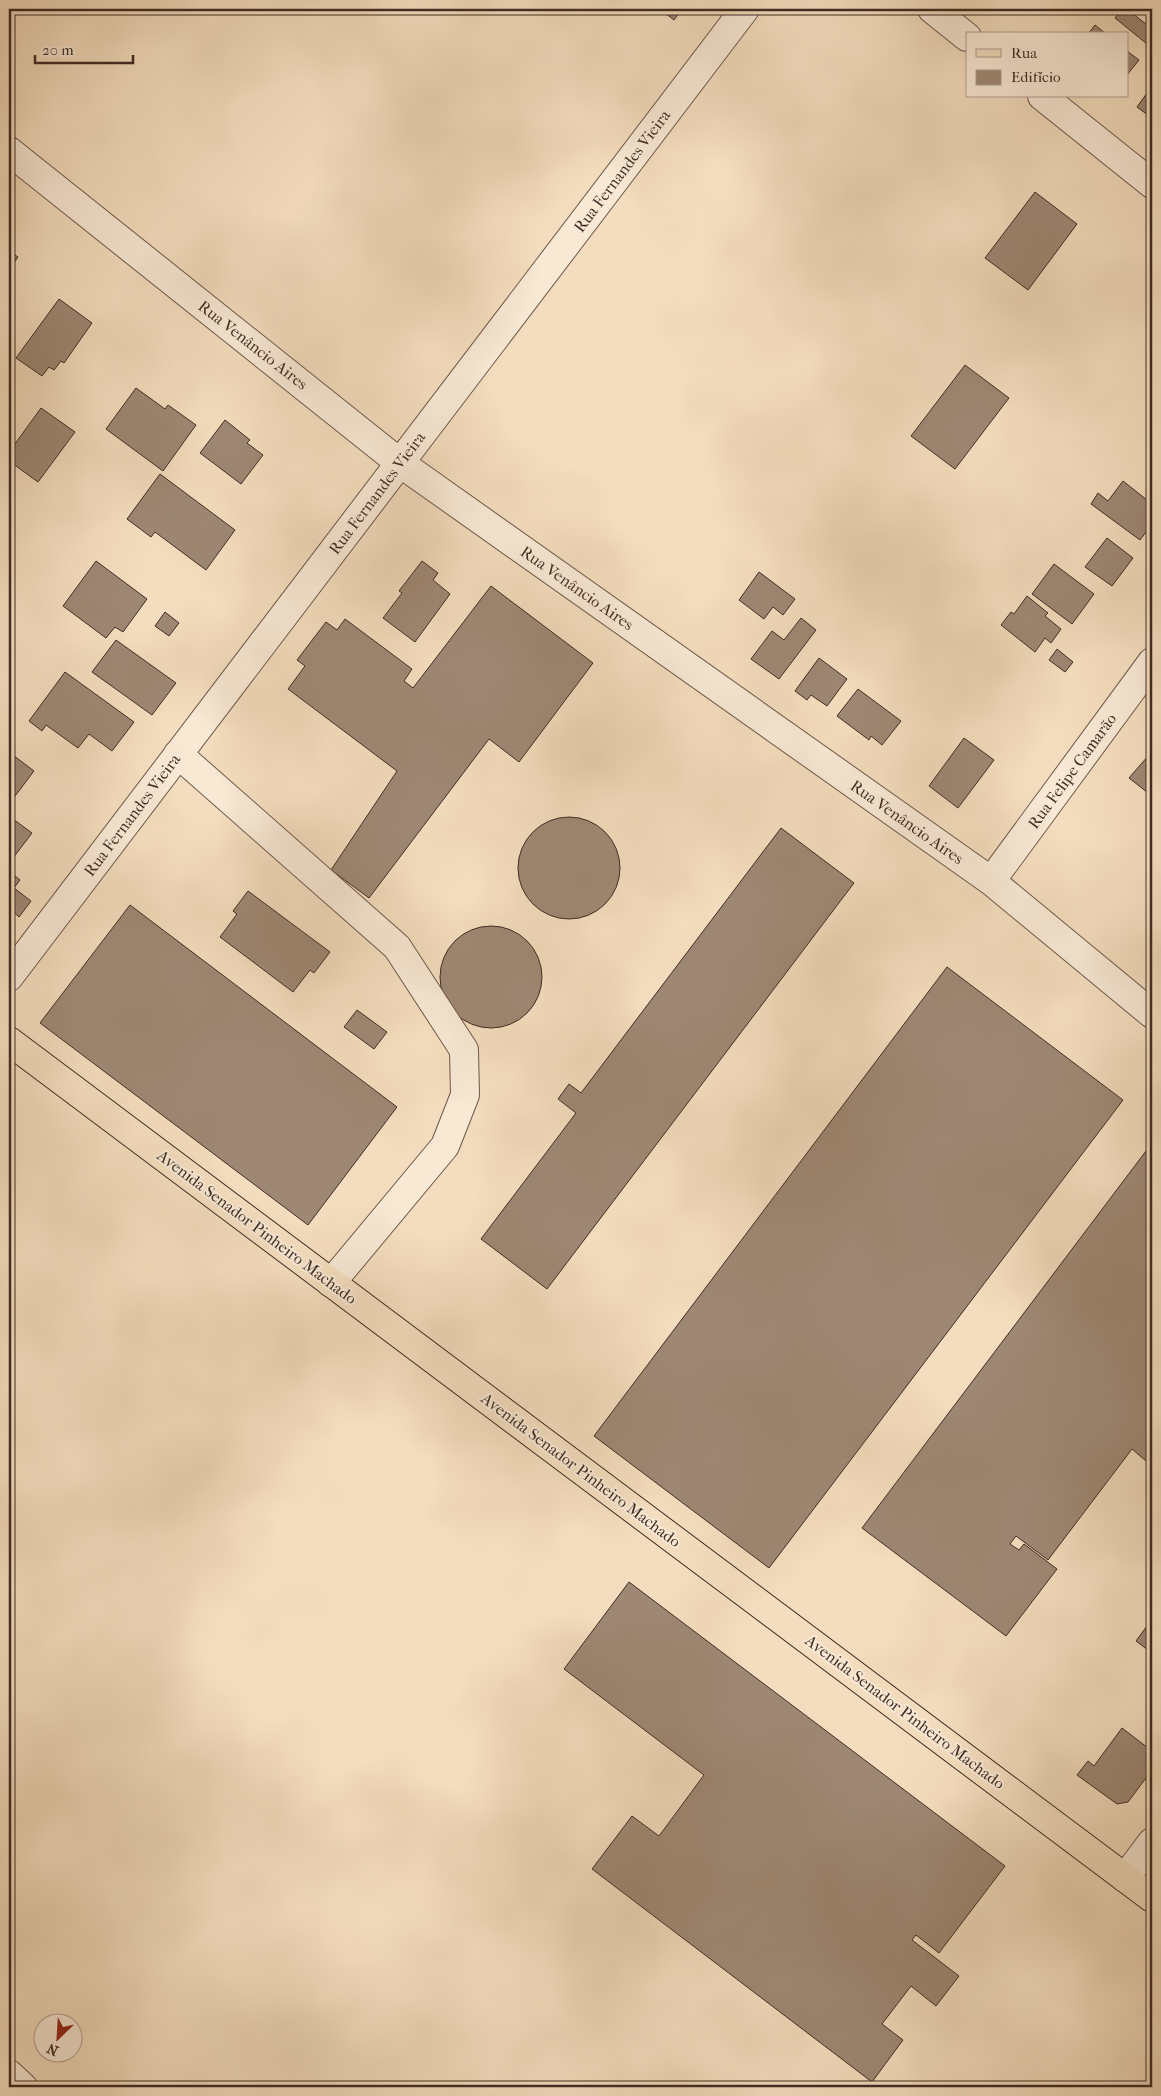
<svg xmlns="http://www.w3.org/2000/svg" width="1161" height="2096" viewBox="0 0 1161 2096" font-family="'IM FELL French Canon',serif">
  <style>
    .building { fill: #9e8874; stroke: #402c24 }
    .lines { fill: none; stroke-linecap: round; stroke-linejoin: round }
    .minor-casing { stroke: #6d584a; stroke-width: 30 }
    .major-casing { stroke: #402c24; stroke-width: 30 }
    .minor { stroke: #f8e9d5; stroke-width: 28 }
    .major { stroke: #f4ddbe; stroke-width: 28 }
    .labels { text-anchor: middle; dominant-baseline: central; stroke-width: 4; stroke-linejoin: round; paint-order: stroke }
    .street-label { font-size: 16px; fill: #402c24; stroke: #f8e9d5 }
  </style>
  <rect width="100%" height="100%" fill="#f4ddbe"/>
  <filter id="stains"><feTurbulence type="fractalNoise" baseFrequency=".004" numOctaves="4"/><feColorMatrix values="0 0 0 0 .2 0 0 0 0 .09 0 0 0 0 .02 0 0 0 .5 -.17"/></filter>
  <radialGradient id="worn" r=".72"><stop offset=".6" stop-color="#630" stop-opacity="0"/><stop offset="1" stop-color="#630" stop-opacity=".3"/></radialGradient>
  <path class="building" d="M660,9H682L674,20Z
    M1122,9H1127L1152,29V48L1115,18Z
    M1095,25L1106,34H1088Z
    M1127,51L1139,60L1127,75Z
    M1152,86V118L1137,107Z
    M1035,192L1077,224L1028,290L985,258Z
    M9,251L18,257L9,270Z
    M59,299L92,323L64,363L61,361L54,370L49,367L42,376L16,358Z
    M965,365L1009,398L955,469L911,436Z
    M136,388L165,409L168,405L196,425L163,471L106,429Z
    M41,408L75,432L38,482L9,461V452Z
    M225,420L250,440L247,443L263,455L241,484L200,453Z
    M160,474L235,530L206,570L155,532L151,537L127,519Z
    M1123,481L1152,504V524L1140,540L1091,504L1098,493L1108,501Z
    M1107,538L1133,558L1112,586L1085,567Z
    M96,561L147,599L123,632L115,627L106,638L63,606Z
    M422,561L438,573L433,580L450,594L415,642L383,618L402,593L399,591Z
    M1054,564L1094,594L1072,624L1032,594Z
    M759,572L795,599L783,615L773,607L764,619L739,600Z
    M491,586L593,663L519,762L489,739L369,898L331,870L397,771L288,689L305,666L297,660L326,622L337,630L345,619L412,669L404,681L413,688Z
    M1027,596L1048,613L1045,616L1061,629L1051,643L1045,638L1035,652L1001,625L1011,612L1014,614Z
    M165,612L179,623L169,636L155,626Z
    M801,618L816,630L779,679L751,659L772,631L784,640Z
    M116,640L176,683L152,715L92,672Z
    M1057,649L1073,662L1065,672L1049,660Z
    M819,658L847,679L827,706L811,695L807,700L795,691Z
    M65,672L134,722L112,751L89,734L78,748L46,725L42,731L29,721Z
    M858,689L901,721L882,745L871,736L869,740L837,716Z
    M964,738L994,760L958,808L929,786Z
    M9,752L34,771L9,804Z
    M1149,755L1152,758V796L1129,778Z
    M9,816L32,833L10,862L9,861Z
    M518 868a51 51 0 1 1 102 0a51 51 0 1 1-102 0Z
    M781,828L854,883L547,1289L481,1239L576,1113L558,1099L569,1084L581,1093Z
    M9,871L20,880L14,888L31,901L19,917L9,908Z
    M248,891L330,952L314,973L310,970L293,992L220,937L237,914L233,911Z
    M130,905L397,1107L308,1225L40,1023Z
    M9,916L15,920L9,929Z
    M440 977a51 51 0 1 1 102 0a51 51 0 1 1-102 0Z
    M947,967L1123,1100L769,1568L594,1436Z
    M357,1010L387,1032L374,1049L344,1027Z
    M1152,1143V1453L1146,1461L1132,1449L1048,1560L1016,1536L1010,1544L1019,1550L1024,1544L1057,1569L1006,1636L862,1528Z
    M629,1582L1005,1866L939,1953L916,1935L912,1940L959,1976L936,2006L911,1986L882,2024L903,2040L872,2082L592,1869L632,1816L659,1836L704,1775L564,1669Z
    M1152,1619V1653L1136,1641Z
    M1122,1728L1152,1751V1770L1128,1802L1117,1804L1077,1775L1088,1761L1094,1766Z"/>
  <g class="lines">
    <defs>
      <path id="minor" d="M932,9L967,37
        M1042,96L1152,184
        M9,151L400,463L991,881L1152,1014
        M178,754L397,947L464,1050L465,1095L445,1146L331,1283
        M991,881L1152,662
        M9,977L745,9
        M1125,1878L1152,1842
        M9,2074L23,2087"/>
      <path id="major" d="M9,1041L1152,1898"/>
    </defs>
    <use href="#minor" class="minor-casing"/>
    <use href="#major" class="major-casing"/>
    <use href="#minor" class="minor"/>
    <use href="#major" class="major"/>
  </g>
  <g class="labels">
    <g class="street-label">
      <text transform="translate(622 171) rotate(-53)">Rua Fernandes Vieira</text>
      <text transform="translate(253 345) rotate(38)">Rua Venâncio Aires</text>
      <text transform="translate(377 493) rotate(-53)">Rua Fernandes Vieira</text>
      <text transform="translate(577 588) rotate(35)">Rua Venâncio Aires</text>
      <text transform="translate(1072 771) rotate(-54)">Rua Felipe Camarão</text>
      <text transform="translate(132 815) rotate(-53)">Rua Fernandes Vieira</text>
      <text transform="translate(907 822) rotate(35)">Rua Venâncio Aires</text>
      <text transform="translate(257 1227) rotate(37)">Avenida Senador Pinheiro Machado</text>
      <text transform="translate(581 1470) rotate(37)">Avenida Senador Pinheiro Machado</text>
      <text transform="translate(905 1712) rotate(37)">Avenida Senador Pinheiro Machado</text>
    </g>
  </g>
  <rect width="1161" height="2096" fill="none" stroke="#f4ddbe" stroke-width="30"/>
  <rect x="10" y="10" width="1141" height="2076" fill="none" stroke="#402c24" stroke-width="2.5"/>
  <rect x="15" y="15" width="1131" height="2066" fill="none" stroke="#402c24"/>
  <rect x="966" y="32" width="162" height="65" fill="#f8e9d5" stroke="#ae9d8e"/>
  <rect x="976" y="49" width="25" height="8" fill="#f4ddbe" stroke="#ae9d8e"/>
  <text x="1011" y="58" font-size="15" fill="#402c24">Rua</text>
  <rect x="976" y="70" width="25" height="15" fill="#9e8874" stroke="#ae9d8e"/>
  <text x="1011" y="82" font-size="15" fill="#402c24">Edifício</text>
  <g transform="translate(58 2038) rotate(205)"><circle r="24" fill="#f8e9d5" stroke="#ae9d8e"/>
  <path d="M0-4L9 19L0 12L-9 19Z" fill="#8f2418"/>
  <text y="-8" font-size="14" font-weight="bold" text-anchor="middle" fill="#402c24">N</text>
  </g>
  <path d="M35 55v8h98v-8" fill="none" stroke="#402c24" stroke-width="2.5"/>
  <text x="42" y="55" font-size="15" fill="#402c24" stroke="#f8e9d5" stroke-width="4" paint-order="stroke">20 m</text>
  <rect width="100%" height="100%" filter="url(#stains)"/>
  <rect width="100%" height="100%" fill="url(#worn)"/>
</svg>
